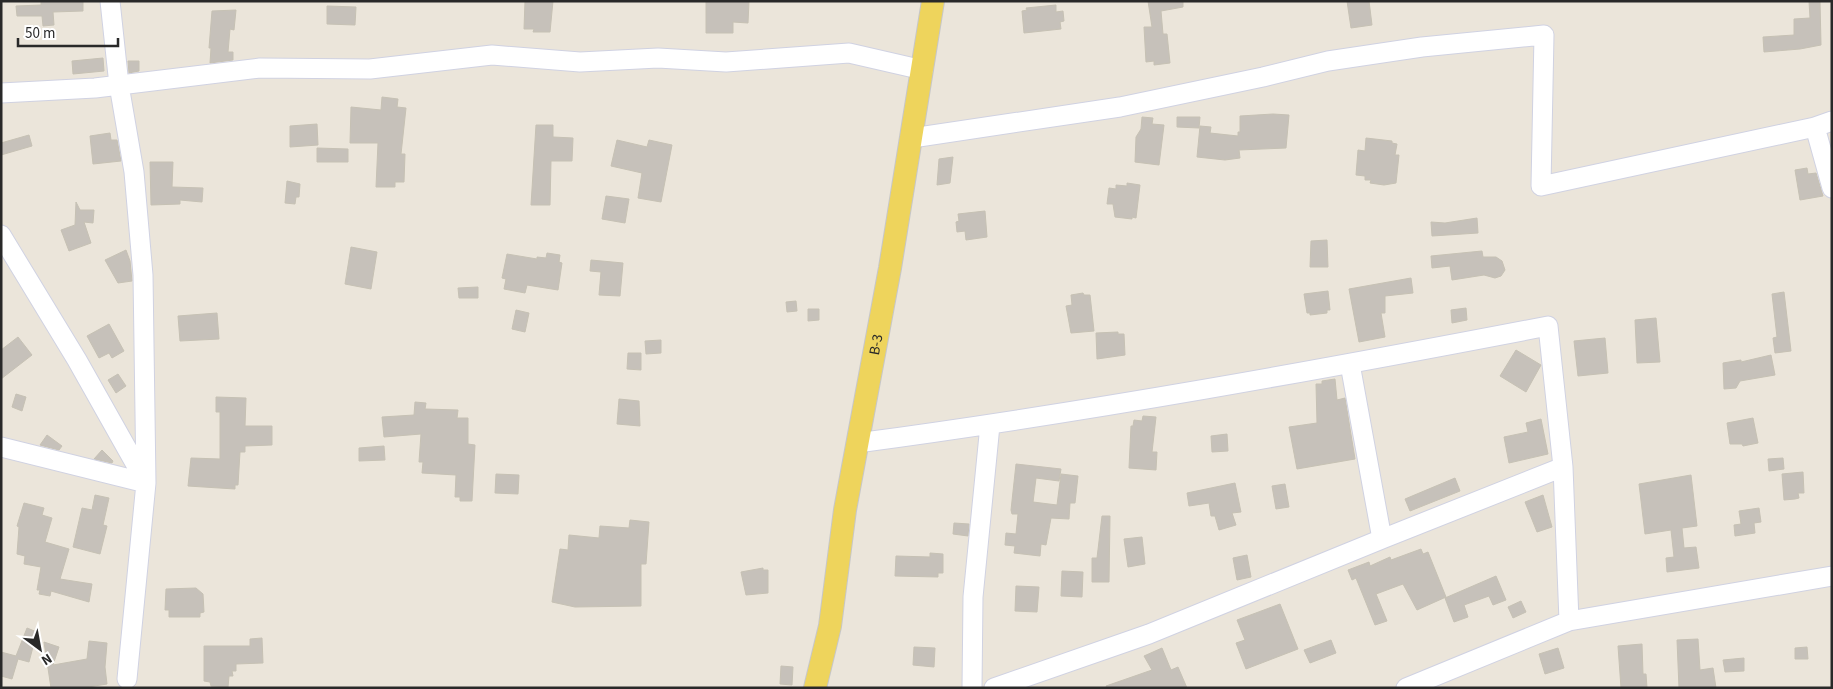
<svg xmlns="http://www.w3.org/2000/svg" width="1833" height="689" viewBox="0 0 1833 689" font-family="'Source Sans 3',sans-serif">
  <style>
    .building { fill: #c6c1ba; stroke: #c6c1b4 }
    .lines { fill: none; stroke-linecap: round; stroke-linejoin: round }
    .minor-casing { stroke: #d0d2e2; stroke-width: 21 }
    .major-casing { stroke: #c7c7c7; stroke-width: 24 }
    .minor { stroke: #fff; stroke-width: 19 }
    .major { stroke: #eed45c; stroke-width: 22 }
    .labels { text-anchor: middle; dominant-baseline: central; stroke-width: 5; stroke-linejoin: round; paint-order: stroke }
    .street-label { font-size: 15px; fill: #292929; stroke: #fff }
  </style>
  <rect width="100%" height="100%" fill="#ebe5da"/>
  <path class="building" d="M41,1H83V11L53,12L54,25L43,26L42,16H17L16,6L41,5Z
    M525,1H553L550,32H533L534,29H524Z
    M706,1H749L748,23L733,22V33H706Z
    M1148,1H1183V7L1161,11L1163,34H1167L1170,63L1154,65V61L1146,62L1144,27H1152Z
    M1347,1H1369L1372,25L1351,28Z
    M1809,1H1820L1821,45L1800,49L1764,52L1763,37L1794,35V19L1810,18Z
    M1056,5V12L1063,11L1064,21L1060,22L1061,29L1024,33L1022,11L1027,10L1026,8Z
    M327,6L356,7L355,25L327,24Z
    M236,10L234,30L230,29L228,52H233V60L210,63L211,48H209L212,11Z
    M103,58L104,71L73,74L72,61Z
    M128,61H139V71L129,73Z
    M382,97L398,99L397,107L406,108L401,154H405L404,182H395V187H376L378,143H350L351,107L381,110Z
    M1273,114L1289,115L1286,148L1239,150L1240,158L1225,160L1197,157L1200,126L1211,127L1210,133L1238,136V132H1240V116Z
    M1142,117L1153,118L1152,124L1164,125L1159,165L1135,162L1136,137L1141,129Z
    M1177,117H1200L1199,128L1177,127Z
    M317,124L318,145L290,147V126Z
    M536,125H553V137L573,138L572,161H551L550,205H531Z
    M110,133L111,140H117L121,161L93,164L90,136Z
    M29,135L32,146L1,155V143Z
    M1366,138L1392,141V143L1397,144L1395,155H1399L1396,183L1384,185L1370,183L1371,180H1365V176L1356,175L1358,150L1365,151Z
    M617,140L647,147L649,140L672,145L661,202L638,198L642,173L611,166Z
    M317,148L348,149V162H317Z
    M953,157L950,183L937,185L939,159Z
    M150,162H173L172,187L203,188L202,202L180,200V204L151,205Z
    M1807,168L1808,174L1816,173L1823,196L1800,200L1795,170Z
    M287,181L300,184L299,197H296L295,204L285,203Z
    M1127,183L1140,185L1136,218L1132,217V219L1115,217L1113,204H1107L1109,188L1116,189V185L1127,186Z
    M606,196L629,199L625,223L602,219Z
    M76,202L80,210H94L93,223L84,222L91,243L69,251L61,230L75,225Z
    M985,211L987,237L966,240L965,231L957,232L956,222L959,221L958,214Z
    M1477,218L1478,233L1432,236L1431,222L1445,223Z
    M1327,240L1328,267H1310L1311,241Z
    M351,247L377,252L371,289L345,284Z
    M126,250L130,261L132,281L118,283L105,260Z
    M1482,251L1483,257H1496L1502,261L1505,270L1501,276L1495,278L1484,275L1452,280L1450,266L1432,268L1431,256Z
    M547,253L560,255L559,262L562,263L558,290L527,285L525,293L504,289L506,279L502,278L507,254L537,259V257L546,258Z
    M591,260L623,263L620,296L599,295L601,272L590,271Z
    M1411,278L1413,293L1385,296V313H1381L1385,337L1359,342L1349,289Z
    M478,287V298H459L458,288Z
    M1328,291L1330,310H1327V313L1310,315V313H1307L1304,294Z
    M1784,292L1791,351L1775,353L1773,338L1777,337L1772,294Z
    M1083,293L1084,295H1090L1094,331L1071,333L1066,306L1072,305L1071,295Z
    M796,301L797,311L787,312L786,302Z
    M1466,308L1467,320L1452,323L1451,310Z
    M808,309H819V320L808,321Z
    M516,310L529,313L525,332L512,329Z
    M217,313L219,339L180,341L178,316Z
    M1656,318L1660,362L1637,363L1635,320Z
    M109,324L124,351L112,358L109,353L99,358L87,336Z
    M1118,332V334H1124L1125,355L1097,359L1096,333Z
    M18,337L32,355L1,379V350Z
    M1605,338L1608,373L1578,376L1574,341Z
    M661,340V353L646,354L645,341Z
    M1516,350L1541,365L1526,392L1500,376Z
    M628,353H641V370L627,369Z
    M1771,355L1775,375L1740,381L1736,388L1724,389L1723,363L1741,360V362Z
    M118,374L126,386L116,393L108,380Z
    M1335,379L1337,400L1345,398L1355,459L1297,469L1289,427L1317,423L1316,384H1322V381Z
    M16,394L26,397L22,411L12,407Z
    M216,397L246,398L245,426H272V445L245,446V452H240L238,485H235V489L188,486L191,458L220,459V412H216Z
    M619,399L639,401L640,426L617,424Z
    M415,402L426,403L425,409L458,410L457,418H468V444L475,445L472,501H460V497H455L456,475L422,473L423,462H419L421,434L384,437L382,417L414,415Z
    M1143,416L1156,417L1152,452H1157L1156,470L1129,468L1131,426H1133L1134,420L1142,421Z
    M1753,418L1758,443L1743,446L1742,444H1730L1727,423Z
    M1541,419L1548,454L1509,463L1504,437L1528,432L1526,423Z
    M1227,434L1228,451L1212,452L1211,436Z
    M47,435L62,446L59,450L40,445Z
    M384,446L385,460L359,461V448Z
    M102,450L113,461L112,463L94,459Z
    M1783,458L1784,469L1769,471L1768,459Z
    M1016,464L1061,469L1059,481L1036,478L1033,502L1057,505L1061,474L1078,476L1075,503H1070L1069,519L1051,518L1046,545L1041,544L1040,556L1014,553L1015,546L1005,545L1006,533L1016,534L1018,514H1012L1011,510Z
    M1803,472L1804,493H1798L1799,498L1795,499L1784,500L1782,474Z
    M496,474L519,475L518,494L495,493Z
    M1691,475L1697,526L1682,528L1684,548L1696,547L1699,568L1667,572L1666,558L1674,557L1671,530L1645,534L1639,484Z
    M1455,478L1460,491L1410,511L1405,499Z
    M1235,483L1241,512L1232,513L1236,525L1219,530L1215,516H1211L1209,503L1189,506L1187,493Z
    M1285,484L1289,507L1276,509L1272,486Z
    M95,495L109,498L103,525L107,526L100,554L73,547L82,508L92,510Z
    M1543,495L1552,527L1537,532L1525,502Z
    M24,503L44,508L42,515L52,518L45,542L69,549L60,579L92,584L89,602L51,591L50,596L39,594L40,590H37L41,567L24,564L25,556L17,554L19,527L17,526Z
    M1759,508L1761,522L1754,523L1755,533L1735,536L1734,525L1741,524L1739,511Z
    M1102,516H1110L1109,582H1092V558H1097Z
    M630,520L649,522L646,564H641V606L575,607L552,602L560,549L568,550L569,535L599,538L600,526L629,528Z
    M954,523L969,524L968,536L953,534Z
    M1142,537L1145,564L1128,567L1124,539Z
    M1421,549L1423,554L1428,552L1446,597L1417,610L1403,584L1376,594L1387,621L1375,625L1356,578L1352,580L1348,570L1369,562L1370,566L1390,557L1391,560Z
    M930,553L943,554V573H938V577L895,576L896,556L930,557Z
    M1247,555L1251,577L1237,580L1233,558Z
    M763,568V570H768V593L746,595L741,572Z
    M1062,571L1083,572L1082,597L1061,596Z
    M1496,576L1506,600L1493,605L1489,596L1464,605L1468,617L1454,622L1445,598Z
    M1016,586L1039,587L1037,612L1015,611Z
    M196,588L203,594L204,612L200,613V617H169V610H165L166,589Z
    M1521,601L1526,612L1513,618L1508,607Z
    M1280,604L1298,649L1246,669L1236,643L1245,640L1237,620Z
    M27,628L37,632L29,662L18,659L12,679L1,676V652L16,656Z
    M262,638L263,663L236,664V671H232L233,676H229L228,687L211,686L210,682L204,681V646H250V639Z
    M1698,639L1700,670L1713,668L1716,688H1679L1677,640Z
    M1331,640L1336,653L1310,663L1304,650Z
    M89,641L107,643L105,667L107,684L82,688H51L44,642L59,647L53,665L87,659Z
    M1642,644L1643,674H1646L1647,688H1621L1618,646Z
    M914,647L935,648L934,667L913,665Z
    M1807,647L1808,659H1795V648Z
    M1162,648L1171,670L1178,667L1187,688H1107L1106,686L1152,670L1144,656Z
    M1558,648L1564,668L1545,674L1539,654Z
    M1744,658V671L1725,672L1723,660Z
    M781,666L793,667L792,685L780,684Z"/>
  <g class="lines">
    <defs>
      <path id="minor" d="M110,1L119,85L134,172L143,275L146,483L127,679
        M1,93L95,88L260,68L370,69L492,55L580,62L658,58L726,62L849,53L923,70
        M1815,127L1832,121
        M912,138L1120,107L1263,77L1328,61L1422,47L1544,35L1541,186L1815,127L1832,188
        M1,235L77,360L144,479
        M857,443C1089,412 1319,370 1548,326L1563,467L1382,539L1350,364
        M1,447L146,483
        M1563,467L1569,621
        M972,688L973,597L990,425
        M994,688L1149,634L1382,539
        M1406,688L1569,621L1832,576"/>
      <g id="major">
        <path id="s1" d="M815,688L830,626L845,510L890,268L933,1"/>
      </g>
    </defs>
    <use href="#minor" class="minor-casing"/>
    <use href="#major" class="major-casing"/>
    <use href="#minor" class="minor"/>
    <use href="#major" class="major"/>
  </g>
  <g class="labels">
    <g class="street-label">
      <text stroke="none"><textPath href="#s1" startOffset="349">B-3</textPath></text>
    </g>
  </g>
  <rect width="1833" height="689" fill="none" stroke="#292929" stroke-width="5"/>
  <g transform="translate(40 649) rotate(148)" stroke="#ffffff" stroke-width="4" paint-order="stroke">
  <path d="M0-4L9 19L0 12L-9 19Z" fill="#292929"/>
  <text y="-8" font-size="14" font-weight="bold" text-anchor="middle" fill="#292929">N</text>
  </g>
  <path d="M18 38v8h100v-8" fill="none" stroke="#292929" stroke-width="2.5"/>
  <text x="25" y="38" font-size="15" fill="#292929" stroke="#ffffff" stroke-width="4" paint-order="stroke">50 m</text>
</svg>
